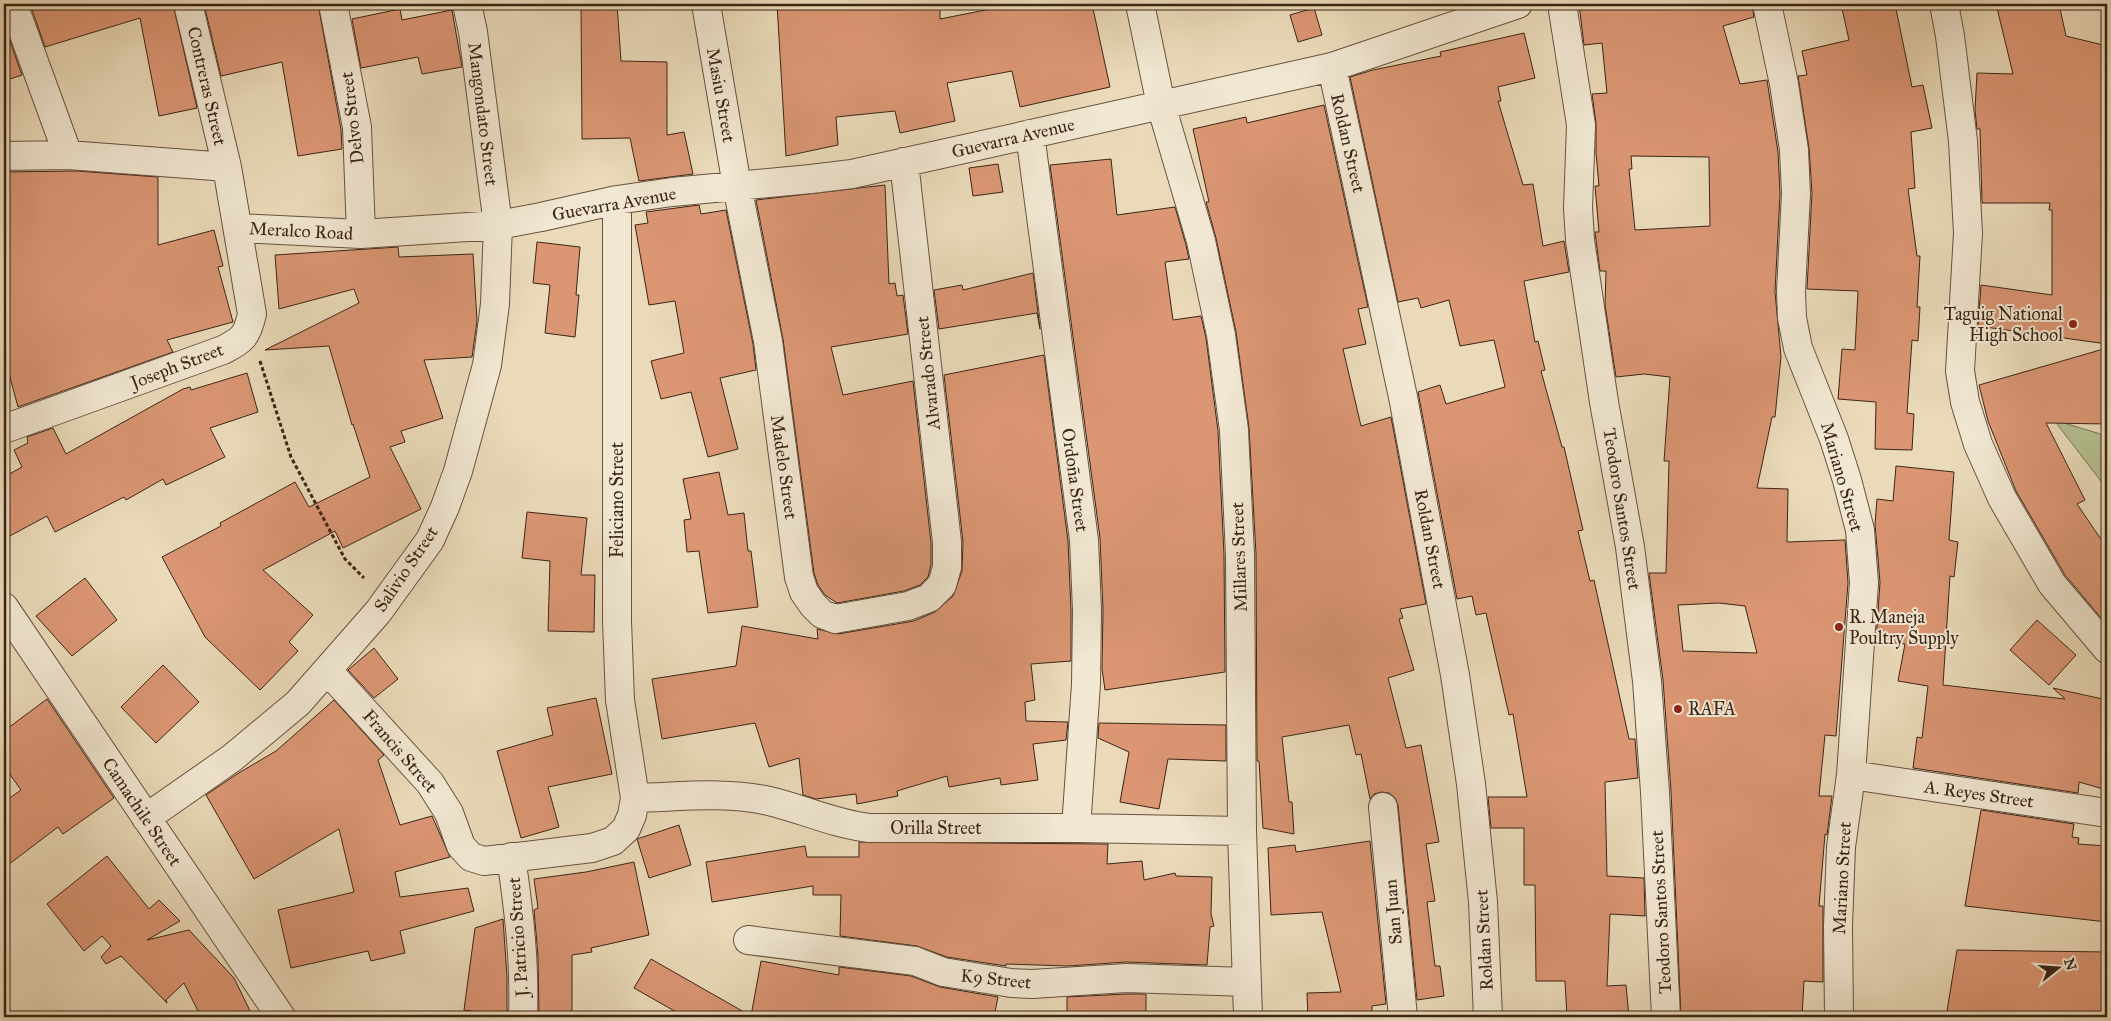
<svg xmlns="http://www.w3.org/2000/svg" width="2111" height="1021" viewBox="0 0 2111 1021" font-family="'IM FELL Great Primer',serif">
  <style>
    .green { fill: #b5c091; stroke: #787254 }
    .building { fill: #db9674; stroke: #3b2516; fill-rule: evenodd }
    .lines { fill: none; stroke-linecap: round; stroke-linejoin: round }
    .minor-casing { stroke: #67523f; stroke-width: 30 }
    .path { stroke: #3b2516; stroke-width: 3; stroke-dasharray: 4 2.5; stroke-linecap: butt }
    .minor { stroke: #f1e7d2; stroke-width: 28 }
    .poi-dot { fill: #8f2418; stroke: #f1e7d2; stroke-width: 2 }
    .labels { text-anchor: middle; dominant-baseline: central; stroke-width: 4; stroke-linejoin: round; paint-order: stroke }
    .street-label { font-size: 18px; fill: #3b2516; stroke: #f1e7d2 }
    .poi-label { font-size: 18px; fill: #3b2516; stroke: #f1e7d2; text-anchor: start }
  </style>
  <rect width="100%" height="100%" fill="#eadab9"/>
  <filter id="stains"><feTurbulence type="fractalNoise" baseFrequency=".004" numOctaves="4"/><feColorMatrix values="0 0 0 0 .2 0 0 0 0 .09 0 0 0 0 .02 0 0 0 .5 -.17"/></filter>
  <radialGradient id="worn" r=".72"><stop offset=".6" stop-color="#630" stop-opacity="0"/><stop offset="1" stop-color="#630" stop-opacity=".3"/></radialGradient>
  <path class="green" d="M2054,420L2107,436V489Z"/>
  <path class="building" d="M30,4H173L197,108L159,116L140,18L45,47Z
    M204,4H318L341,129L342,149L298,156L282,62L221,76Z
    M581,4H617L621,61L667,62V135L684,132L693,174L639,181L630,138L582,139Z
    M777,4H940V19L1001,7V4H1092L1110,87L1020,107L1012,71L947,83L955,121L900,133L895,111L836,117L838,145L786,156Z
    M1579,4H1752L1754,17L1723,26L1740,84L1767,80L1778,152L1780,194L1775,292L1781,357L1775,417H1772L1757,488L1788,489L1787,542L1845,540L1848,583L1836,736L1825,735L1819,796H1832L1827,835L1825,834L1819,906H1823V982L1804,981L1802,1017H1681L1671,791L1663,680L1649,573H1666L1669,461H1664L1670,377L1644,374L1616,377L1605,305L1606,271H1600L1595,232H1599L1595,186H1599L1596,153V123L1592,94L1607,93L1602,43L1584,45ZM1631,156L1709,157L1710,226L1635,230L1629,169H1632ZM1719,603L1745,606L1757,653L1683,651L1678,605Z
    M1841,4H1895L1912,87L1923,85L1932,128L1911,132L1915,188L1908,189L1917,256H1920L1917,307H1920L1918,341L1912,340L1907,413L1914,414L1912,450L1875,449L1876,402L1838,399L1842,349L1855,350L1858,291L1807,289L1812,193L1809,148L1798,76L1807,75L1802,51L1849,40Z
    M1996,4H2059L2066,36L2107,46V344L1978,326L1981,285L2052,295V210H2049L2050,203H1982L1980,129H1977L1975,110L1977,73L2013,74Z
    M1314,8L1322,35L1298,42L1290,15Z
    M400,9L402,20L452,10L462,67L422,74L418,57L361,68L352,19Z
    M4,24L22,75L4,81Z
    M1524,33L1535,78L1498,87L1501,101H1498L1523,185L1533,184L1543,246L1564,241L1569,272L1524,281L1535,342L1538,341L1545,370L1541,371L1562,447H1564L1583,530L1578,531L1590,581L1594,580L1629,739H1635L1638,778L1605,782L1607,876L1644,878L1645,916L1610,914L1607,986L1626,985L1629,1017H1567L1565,981H1536L1535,885H1524V828H1491L1488,797H1527L1513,714L1509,715L1486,613L1476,615L1472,596L1457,599L1418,392L1440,385L1446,404L1505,387L1494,340L1460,346L1449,300L1421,308L1418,298L1398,302L1350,77L1373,70L1441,56L1440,52Z
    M1324,105L1368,307L1358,309L1366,344L1343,349L1361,426L1391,417L1426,604L1400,609L1403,618L1399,619L1414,670L1388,678L1406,748L1421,745L1439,842L1426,844L1435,901L1427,902L1435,966H1440L1444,996L1417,1000L1398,805L1395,798L1389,793L1381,792L1374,794L1370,799L1361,754L1356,755L1349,725L1282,737L1289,802H1292L1294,834L1263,828L1259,761H1257L1256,554L1249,428L1236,332L1216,238L1206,202H1209L1193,129L1246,117L1247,123Z
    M1111,159L1117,215L1175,207L1186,245L1189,259L1165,262L1173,320L1201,316L1206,338L1218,431L1224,555L1225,672L1105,690L1102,669L1103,609L1100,538L1050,165Z
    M998,164L1003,192L973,196L969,168Z
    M77,171L158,177V245L214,230L223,266L218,267L233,322L167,340L173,352L18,407L4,355V172Z
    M885,185L889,284L895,283L897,296L903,295L908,334L831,347L843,395L913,381L931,543V565L928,577L920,585L904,591L837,603L825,595L818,585L814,573L783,339L756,200Z
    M699,205L701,214L726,210L753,344L756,370L720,378L738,449L708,457L691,392L661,399L651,361L684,353L675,301L649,305L635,225L648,223L646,212Z
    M537,242L580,247L576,295H579L575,337L545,333L550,285L533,283Z
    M398,247L399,257L473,254L477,321L472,357L424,360L443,418L401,431L405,442L390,447L421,509L343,548L335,531L263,570L313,615L289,642L298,651L260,690L205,637L162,557L221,526L220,523L295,482L309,507L370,477L353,424L352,425L329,346L265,350L359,303L354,289L279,309L275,255Z
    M1033,273L1040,329L1037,313L939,329L934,290L962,285L963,290Z
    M2107,348V424L2046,423L2085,500L2077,504L2107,548V625L2065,575L2016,491L1988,421L1979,385Z
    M1044,355L1068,541L1071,610V661L1031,664L1035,700L1025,702L1026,721L1068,722L1066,740L1033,744L1038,780L1001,785L1000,778L949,787L947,776L897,791L898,796L857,804L856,794L816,799L803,795L799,758L769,767L755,723L662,739L652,679L736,666L742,626L818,639L817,629L838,634L914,621L935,612L953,596L962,571L963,542L944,375Z
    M247,373L258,412L210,428L225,457L166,485L163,479L126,500L124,497L55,532L47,516L4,539V477L22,467L14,450L28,443L27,437L53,428L66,454L183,389L190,387L191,390Z
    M1896,466L1954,472L1949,540L1958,542L1954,577L1950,576L1943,685L2065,699L2053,688L2107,700V790L2079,782L2078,793L1913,768L1917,737L1922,738L1928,686L1898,681L1905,644L1876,641L1880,582L1875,524L1877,499L1893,501Z
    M719,472L728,515L744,513L748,551H751L758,607L708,613L699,551L687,552L684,520L691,519L683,479Z
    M527,512L587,518L581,575H595L594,632L548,631L550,561L522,558Z
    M85,578L117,620L72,656L36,616Z
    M2037,620L2076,655L2049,685L2010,650Z
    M374,648L398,679L374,698L348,670Z
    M163,665L199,702L156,743L121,707Z
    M596,698L612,774L548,787L559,827L521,838L497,751L553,735L547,708Z
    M47,699L114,798L63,834L58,827L4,868V802L21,790L4,766V731Z
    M334,700L384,755L378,760L400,825L432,816L450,857L395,872L400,897L468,888L474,911L400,931L405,953L371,961L368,951L291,968L278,910L354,892L339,829L254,879L206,795L237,774L276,751Z
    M1099,723L1226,725V761L1168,759L1159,809L1120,802L1129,752L1098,738Z
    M1981,810L2074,824L2072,837L2079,838L2078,844L2107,846V922L1965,906Z
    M679,825L691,865L649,878L637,839Z
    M1370,841L1386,1004L1372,1006V1017H1308L1307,993L1341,992L1322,912L1271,915L1268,848L1295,845L1296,852Z
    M859,842L1108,844L1107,864L1142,861L1144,880L1175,873L1176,876L1212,877L1211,914L1214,926L1210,927L1207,965L1126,962L1068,966L1006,964V966L947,957L917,946L840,936L841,895H813V886L712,902L706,862L805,846L807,857H859Z
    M107,856L149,909L159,900L180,921L147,940L189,930L234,978L253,1017H201L184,983L166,1000L167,1003L121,956L106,964L101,957L111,946L102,936L84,951L47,904Z
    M634,862L649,935L591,948L592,952L572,955V1017H539L538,956L534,910L538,908L534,879L586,872Z
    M503,919L507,977V1016L464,1010L475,928Z
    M1957,950L2107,952V1017H1946Z
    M651,959L751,1016L761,961L839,975V967L911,976L940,987L998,997L994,1017H685L634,988Z
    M1126,994H1146V1017H1067V997Z"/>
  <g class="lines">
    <defs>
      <path id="minor" d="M13,4L68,155
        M333,4L357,127L361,234
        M706,4L737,186L768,341L799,577L804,592L813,605L822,614L835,619L908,606L929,598L942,585L947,567V542L904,162
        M1140,4L1161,105L1201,241L1221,335L1234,430L1240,555L1242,831L1248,1017
        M1562,4L1581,125L1578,208L1580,240L1604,402L1630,547L1647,681L1655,792L1666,1017
        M1767,4L1784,84L1794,150L1796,194L1791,291L1792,318L1798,348L1834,439L1847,480L1860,530L1864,583L1851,775L1841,847L1838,926L1839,1017
        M1944,4L1950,36L1963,141L1968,233L1960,371L1965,402L1978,444L2002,498L2052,584L2107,649
        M1332,67L1403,397L1455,675L1471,784L1483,902L1488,1017
        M1030,134L1084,540L1087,610L1086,684L1076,828
        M4,156L68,155L227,167
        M238,228L361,234L498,225L541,217L617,200L672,192L811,179L852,174L1332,67L1518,4
        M4,429L223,350C243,340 247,336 252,314L227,167L188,4
        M4,607L281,1017
        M327,670L430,783L449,813L461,846L471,857L484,861L592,848L613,841L626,829L632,815L635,798L620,700L617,621V200
        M1851,775L2107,813
        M635,798C679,797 725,791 769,801C803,809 834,824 869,828H1076L1242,831
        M1383,807L1403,1017
        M146,818L232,758L298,703L378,612L430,540L445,507L458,471L487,365L495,304L498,225L473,32L467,4
        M511,857C519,911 525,963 523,1017
        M748,940L915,961L943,972L1011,983L1032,984L1126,978L1247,982"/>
    </defs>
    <use href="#minor" class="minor-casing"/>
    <path class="path" d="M260,361L291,457L345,559L364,578"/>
    <use href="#minor" class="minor"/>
  </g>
  <g class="poi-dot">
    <circle cx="2073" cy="324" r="5"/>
    <circle cx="1839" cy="627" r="5"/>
    <circle cx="1678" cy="709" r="5"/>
  </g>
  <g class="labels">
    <g class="street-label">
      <text transform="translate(207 86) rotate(77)">Contreras Street</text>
      <text transform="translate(721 95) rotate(80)">Masiu Street</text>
      <text transform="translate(483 114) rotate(83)">Mangondato Street</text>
      <text transform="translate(352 118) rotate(-97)">Delvo Street</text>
      <text transform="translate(1013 138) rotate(-13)">Guevarra Avenue</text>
      <text transform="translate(1348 143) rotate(77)">Roldan Street</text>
      <text transform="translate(614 204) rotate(-10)">Guevarra Avenue</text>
      <text transform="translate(301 231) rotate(3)">Meralco Road</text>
      <text transform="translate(177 366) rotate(-21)">Joseph Street</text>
      <text transform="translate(928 373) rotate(-96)">Alvarado Street</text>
      <text transform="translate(784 467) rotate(82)">Madelo Street</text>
      <text transform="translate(1842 477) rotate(74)">Mariano Street</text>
      <text transform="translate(1075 480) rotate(82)">Ordoña Street</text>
      <text transform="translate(617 500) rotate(-90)">Feliciano Street</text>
      <text transform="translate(1622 509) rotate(81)">Teodoro Santos Street</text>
      <text transform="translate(1430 539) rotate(79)">Roldan Street</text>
      <text transform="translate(1239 557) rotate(-92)">Millares Street</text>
      <text transform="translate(406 569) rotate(-56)">Salivio Street</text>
      <text transform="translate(400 751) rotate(49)">Francis Street</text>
      <text transform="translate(1979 794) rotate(8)">A. Reyes Street</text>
      <text transform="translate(142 812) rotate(56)">Camachile Street</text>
      <text x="936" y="828">Orilla Street</text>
      <text transform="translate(1842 878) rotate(-87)">Mariano Street</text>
      <text transform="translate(1393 912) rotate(-95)">San Juan</text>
      <text transform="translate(1661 912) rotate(-93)">Teodoro Santos Street</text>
      <text transform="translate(518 937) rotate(-94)">J. Patricio Street</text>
      <text transform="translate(1484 940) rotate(-93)">Roldan Street</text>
      <text transform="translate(996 979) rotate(6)">K9 Street</text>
    </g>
    <g class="poi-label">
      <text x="2063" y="314" text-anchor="end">Taguig National<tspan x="2063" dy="21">High School</tspan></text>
      <text x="1849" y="617">R. Maneja<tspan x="1849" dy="21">Poultry Supply</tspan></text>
      <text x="1688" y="709">RAFA</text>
    </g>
  </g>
  <rect width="2111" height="1021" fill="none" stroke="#eadab9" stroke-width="20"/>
  <rect x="5" y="5" width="2101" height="1011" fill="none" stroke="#3b2516" stroke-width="2.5"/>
  <rect x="10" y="10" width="2091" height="1001" fill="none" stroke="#3b2516"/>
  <g transform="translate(2058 968) rotate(73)" stroke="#f1e7d2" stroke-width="4" paint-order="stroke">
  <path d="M0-4L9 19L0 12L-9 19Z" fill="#3b2516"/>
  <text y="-8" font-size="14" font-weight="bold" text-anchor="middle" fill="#3b2516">N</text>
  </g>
  <rect width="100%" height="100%" filter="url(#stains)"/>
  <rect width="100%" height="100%" fill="url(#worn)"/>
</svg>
